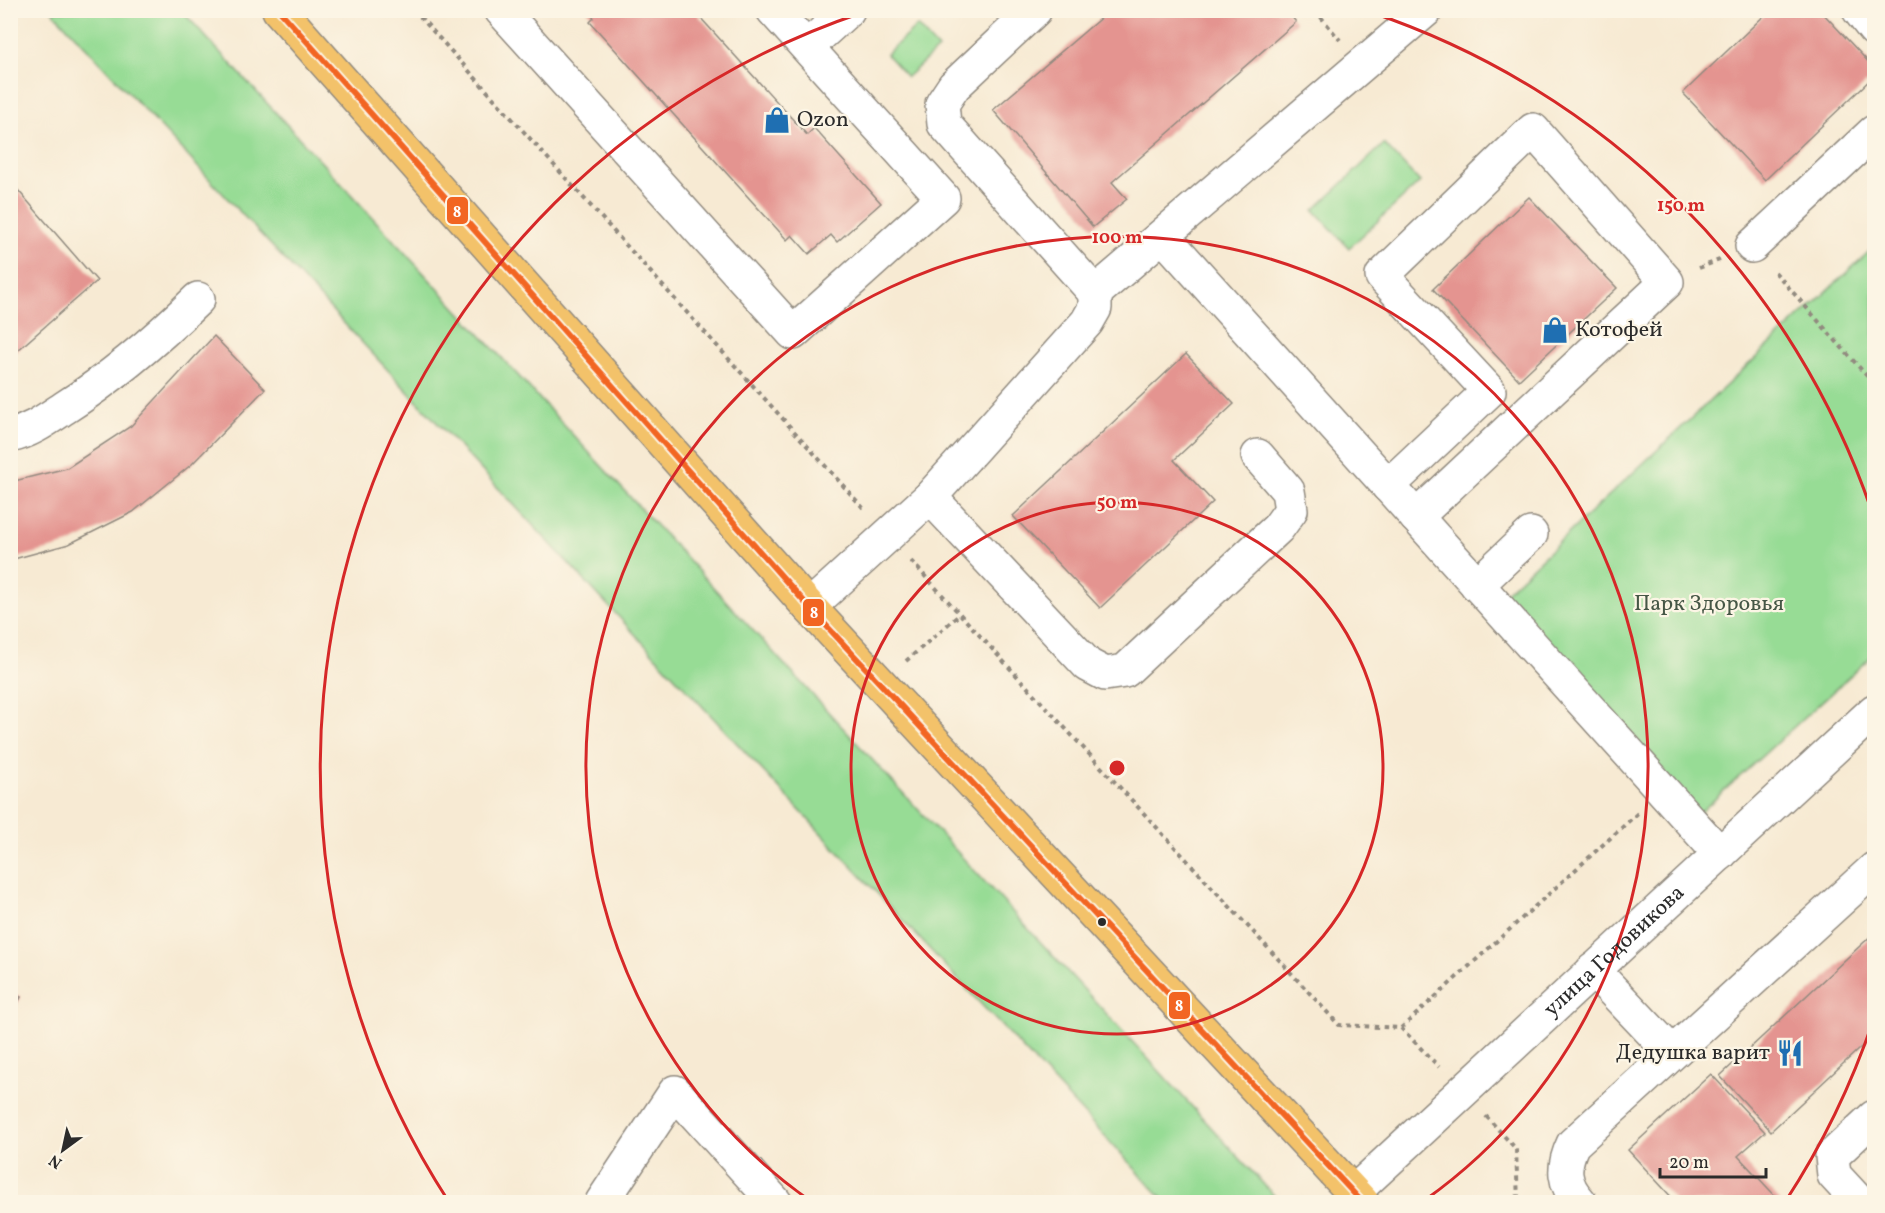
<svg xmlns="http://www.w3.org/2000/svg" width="1885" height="1213" viewBox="0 0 1885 1213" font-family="Vollkorn,serif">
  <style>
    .green { fill: #97dc95; stroke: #618460; stroke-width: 1.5 }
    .building { fill: #e49490 }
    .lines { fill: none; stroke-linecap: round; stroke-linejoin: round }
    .minor-casing { stroke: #918a7f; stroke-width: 36 }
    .major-casing { stroke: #918a7f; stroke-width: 36 }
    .path { stroke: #918a7f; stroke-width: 4; stroke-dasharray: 4.5 4.5; stroke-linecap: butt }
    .minor { stroke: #fff; stroke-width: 33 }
    .major { stroke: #f3c26a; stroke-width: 33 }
    .bus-1-casing { stroke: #fcf5e5; stroke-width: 10 }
    .bus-1 { stroke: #f26522; stroke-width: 6 }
    .ring { fill: none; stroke: #d62828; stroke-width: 3 }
    .bus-dot { fill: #2b2b2b; stroke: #fcf5e5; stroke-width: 2 }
    .labels { text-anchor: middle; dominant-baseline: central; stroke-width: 4.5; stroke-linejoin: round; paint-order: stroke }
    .poi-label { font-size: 22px; fill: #2b2b2b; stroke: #fcf5e5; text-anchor: start }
    .park-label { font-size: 22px; fill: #465746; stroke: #fcf5e5 }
    .street-label { font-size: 22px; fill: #2b2b2b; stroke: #fcf5e5 }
    .centre { fill: #d62828; stroke: #fcf5e5; stroke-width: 3 }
    .ring-label { font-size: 18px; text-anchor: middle; font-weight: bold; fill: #d62828; stroke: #fcf5e5; stroke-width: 4.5; stroke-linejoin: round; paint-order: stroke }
    .line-badge { stroke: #fcf5e5; stroke-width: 2 }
    .badge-label { font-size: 16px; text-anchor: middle; font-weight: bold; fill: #fff }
  </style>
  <rect width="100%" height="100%" fill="#fcf5e5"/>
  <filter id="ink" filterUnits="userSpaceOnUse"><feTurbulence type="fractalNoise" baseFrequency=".0167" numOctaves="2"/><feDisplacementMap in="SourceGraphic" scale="12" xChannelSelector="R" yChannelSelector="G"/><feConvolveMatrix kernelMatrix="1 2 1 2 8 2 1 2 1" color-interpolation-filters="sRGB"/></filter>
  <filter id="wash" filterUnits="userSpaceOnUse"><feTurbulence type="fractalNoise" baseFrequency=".008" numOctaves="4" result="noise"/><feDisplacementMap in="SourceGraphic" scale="24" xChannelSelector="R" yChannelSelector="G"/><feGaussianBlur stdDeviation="1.35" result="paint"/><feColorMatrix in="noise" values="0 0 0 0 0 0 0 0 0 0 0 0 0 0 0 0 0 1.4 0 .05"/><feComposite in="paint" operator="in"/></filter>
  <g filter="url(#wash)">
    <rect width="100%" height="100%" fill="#f7ead3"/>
    <path class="green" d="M52,11H182L1280,1202H1166Z
      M917,26L938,49L907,77L886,54Z
      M1384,144L1420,182L1349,248L1314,210Z
      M1874,247V654L1692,820L1493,604Z"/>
    <g id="blocks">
      <path class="building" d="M587,10H704L698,15L807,135L814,128L881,203L837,242L831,235L809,254L792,235L787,240L590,22L594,18Z
        M1110,10H1286L1296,22L1112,182L1127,199L1093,227L993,110Z
        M1770,10H1820L1874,68V76L1765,180L1683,93Z
        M10,181L97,281L10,357Z
        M1529,197L1617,288L1519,380L1433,289Z
        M214,336L265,389L192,464L133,512L69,544L10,560V482L67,468L131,426Z
        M1186,354L1234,404L1174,460L1213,502L1100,608L1013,516Z
        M1874,933V1035L1771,1131L1720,1076Z
        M10,992L21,997L10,1017Z
        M1711,1074L1765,1132L1738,1156L1781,1202H1676L1628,1150Z"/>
    </g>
  </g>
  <g filter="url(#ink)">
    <use href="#blocks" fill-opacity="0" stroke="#918a7f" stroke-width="1.5"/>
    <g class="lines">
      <defs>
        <g id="minor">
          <path d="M501,10L793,333L943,198L773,10"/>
          <path d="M1035,10L954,86L942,104L944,124L1095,293L1426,10"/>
          <path d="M1859,10L1874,29"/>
          <path d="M807,47L848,10"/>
          <path d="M1163,236L1720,854"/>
          <path d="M1752,246L1874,132"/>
          <path d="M10,436C31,431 46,420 64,408C113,377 156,340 198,299"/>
          <path d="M1388,486L1489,391L1382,276L1533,130L1667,282L1416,517"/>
          <path d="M930,497L1088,665L1105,674L1125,671L1278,528L1291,510L1288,491L1258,456"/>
          <path d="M1477,585L1531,534"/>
          <path d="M809,607L930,497L1087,322L1095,308V293"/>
          <path d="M1593,970L1672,1053"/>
          <path id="s1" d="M1353,1193L1874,711"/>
          <path d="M602,1202L675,1092L775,1202"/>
          <path d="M1580,1202C1563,1184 1562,1167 1573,1144L1874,869"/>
          <path d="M1859,1202L1834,1175L1832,1156L1874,1117"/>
        </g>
        <path id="major" d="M279,10L809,607L1362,1202"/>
      </defs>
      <use href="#minor" class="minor-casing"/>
      <use href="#major" class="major-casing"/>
      <path class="path" d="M414,10L866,511
        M1315,10L1340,40
        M1699,268L1722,259
        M1775,272L1874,384
        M911,561L1339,1025L1401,1028L1439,1067
        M906,661L960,614
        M1401,1028L1639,812
        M1486,1116L1516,1149L1518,1202"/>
      <use href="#minor" class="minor"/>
      <use href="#major" class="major"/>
      <defs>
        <path id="bus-1" d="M279,10L809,607L1362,1202"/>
      </defs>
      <use href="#bus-1" class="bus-1-casing"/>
      <use href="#bus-1" class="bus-1"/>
    </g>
  </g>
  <g class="ring">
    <circle cx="1117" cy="768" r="266"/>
    <path d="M809 1200A531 531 0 1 1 1425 1200"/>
    <path d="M1873 1021A797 797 0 0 1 1785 1202M449 1202A797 797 0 0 1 864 12M1370 12A797 797 0 0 1 1873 515"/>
  </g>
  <defs>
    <symbol id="shop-bare" viewBox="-9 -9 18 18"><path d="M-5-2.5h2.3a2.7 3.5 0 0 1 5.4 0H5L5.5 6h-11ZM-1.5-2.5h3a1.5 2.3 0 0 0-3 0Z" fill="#1f6fb2" stroke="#fcf5e5" stroke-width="2.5" paint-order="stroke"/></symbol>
    <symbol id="restaurant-bare" viewBox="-9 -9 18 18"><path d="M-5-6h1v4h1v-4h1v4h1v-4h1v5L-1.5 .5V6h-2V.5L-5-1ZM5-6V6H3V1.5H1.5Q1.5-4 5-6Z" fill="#1f6fb2" stroke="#fcf5e5" stroke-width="2.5" paint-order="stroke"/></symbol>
  </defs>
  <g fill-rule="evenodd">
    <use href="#shop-bare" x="758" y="101" width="38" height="38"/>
    <use href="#shop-bare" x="1536" y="311" width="38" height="38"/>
    <use href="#restaurant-bare" x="1771" y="1034" width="38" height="38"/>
  </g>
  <circle class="bus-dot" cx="1102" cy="922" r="5"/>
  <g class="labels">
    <g class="poi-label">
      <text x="797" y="120">Ozon</text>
      <text x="1575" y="330">Котофей</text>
      <text x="1770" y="1053" text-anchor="end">Дедушка варит</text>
    </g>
    <g class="park-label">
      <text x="1709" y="604">Парк Здоровья</text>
    </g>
    <g class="street-label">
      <text stroke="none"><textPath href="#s1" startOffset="356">улица Годовикова</textPath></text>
    </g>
  </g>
  <circle cx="1117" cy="768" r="9" class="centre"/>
  <g class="ring-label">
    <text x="1681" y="211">150 m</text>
    <text x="1117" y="243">100 m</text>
    <text x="1117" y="508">50 m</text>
  </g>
  <g class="line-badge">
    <rect x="446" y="196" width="23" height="29" rx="6" fill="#f26522"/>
    <rect x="802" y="598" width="23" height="29" rx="6" fill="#f26522"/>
    <rect x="1168" y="991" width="23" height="29" rx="6" fill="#f26522"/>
  </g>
  <g class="badge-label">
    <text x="457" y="217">8</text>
    <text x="814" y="618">8</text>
    <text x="1179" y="1011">8</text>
  </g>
  <rect width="1885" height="1213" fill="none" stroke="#fcf5e5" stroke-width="36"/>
  <g transform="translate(63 1150) rotate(213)" stroke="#fcf5e5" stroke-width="4.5" paint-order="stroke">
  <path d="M0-4.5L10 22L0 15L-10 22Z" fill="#2b2b2b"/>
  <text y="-9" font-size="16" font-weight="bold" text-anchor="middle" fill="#2b2b2b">N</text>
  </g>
  <path d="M1660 1168v9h106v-9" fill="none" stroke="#2b2b2b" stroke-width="3"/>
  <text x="1669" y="1168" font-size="18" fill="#2b2b2b" stroke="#fcf5e5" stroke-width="4.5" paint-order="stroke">20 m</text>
</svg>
